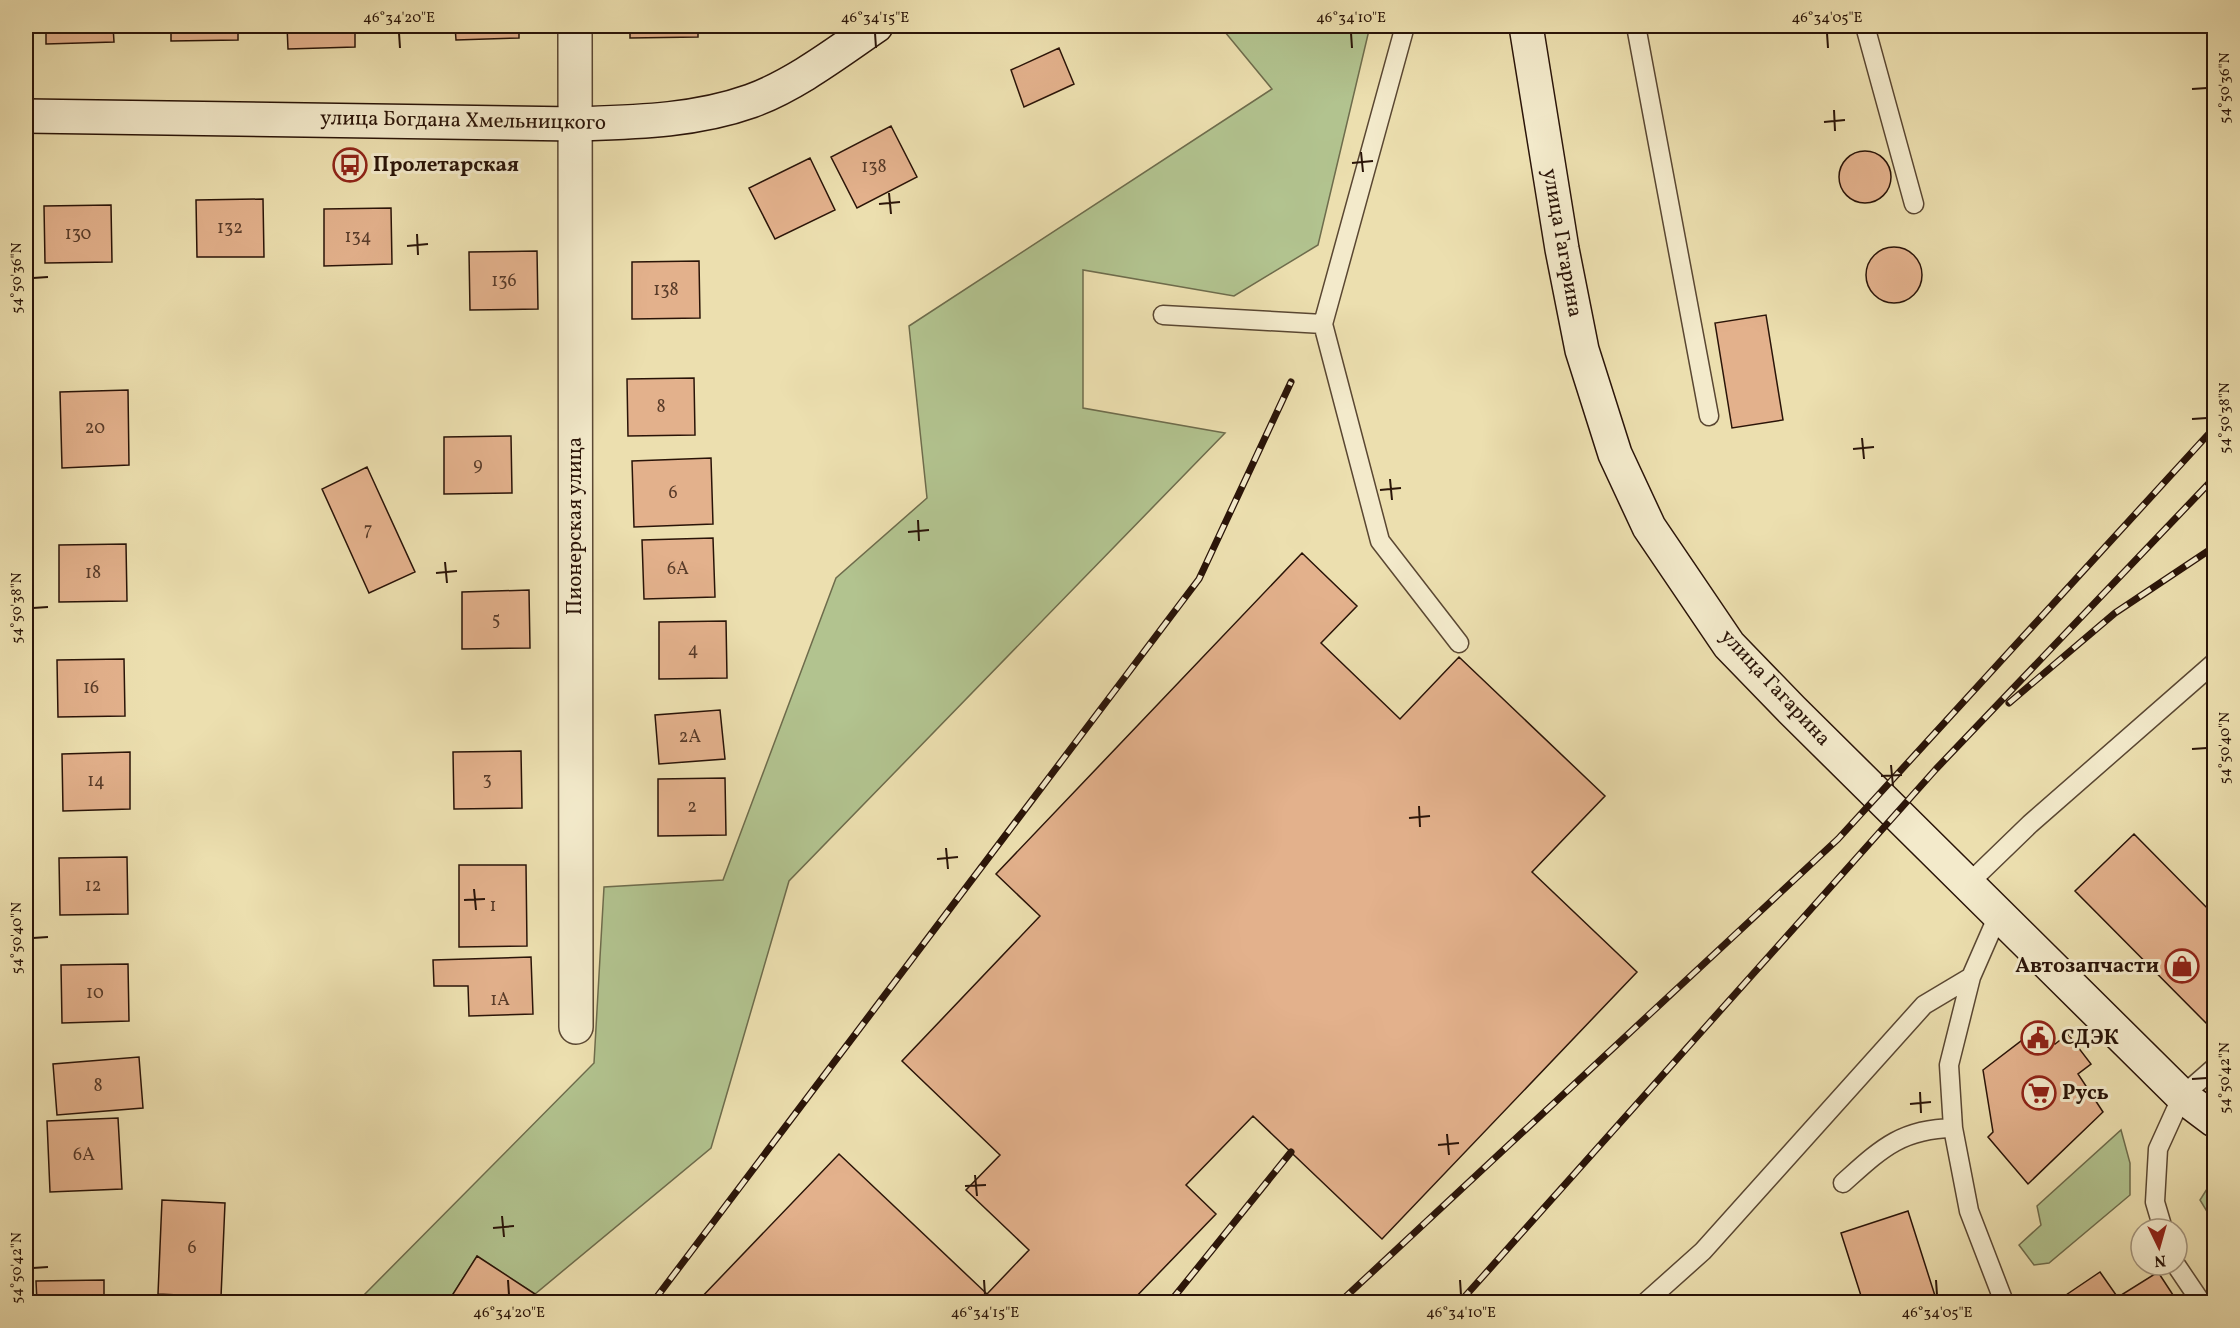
<svg xmlns="http://www.w3.org/2000/svg" width="2240" height="1328" viewBox="0 0 2240 1328" font-family="Vollkorn,serif">
  <style>
    .green { fill: #b2c38f; stroke: #6e6c4c; stroke-width: 1.5 }
    .building { fill: #e3b18c; stroke: #2a1408; stroke-width: 1.5 }
    .lines { fill: none; stroke-linecap: round; stroke-linejoin: round }
    .service-casing { stroke: #5a4732; stroke-width: 21 }
    .minor-casing { stroke: #5a4732; stroke-width: 36 }
    .secondary-casing { stroke: #2a1408; stroke-width: 36 }
    .service { stroke: #f3eacb; stroke-width: 18 }
    .minor { stroke: #f3eacb; stroke-width: 33 }
    .secondary { stroke: #f3eacb; stroke-width: 33 }
    .rail-casing { stroke: #2a1408; stroke-width: 7 }
    .rail { stroke: #f3eacb; stroke-width: 4.5; stroke-dasharray: 14; stroke-linecap: butt }
    .ticks { fill: none; stroke: #2a1408; stroke-width: 2 }
    .labels { text-anchor: middle; dominant-baseline: central; stroke-width: 6; stroke-linejoin: round; paint-order: stroke }
    .number-label { font-size: 18px; fill: #583b29 }
    .street-label { font-size: 21px; fill: #2a1408; stroke: #f3eacb }
    .poi-label { font-size: 21px; font-weight: bold; fill: #2a1408; stroke: #f3eacb; text-anchor: start }
    .neatline { fill: none; stroke: #2a1408; stroke-width: 2 }
    .ticks-label { font-size: 15px; text-anchor: middle; fill: #2a1408 }
  </style>
  <rect width="100%" height="100%" fill="#ecdfaf"/>
  <filter id="stains"><feTurbulence type="fractalNoise" baseFrequency=".00333" numOctaves="4"/><feColorMatrix values="0 0 0 0 .2 0 0 0 0 .09 0 0 0 0 .02 0 0 0 .5 -.17"/></filter>
  <radialGradient id="worn" r=".72"><stop offset=".6" stop-color="#630" stop-opacity="0"/><stop offset="1" stop-color="#630" stop-opacity=".3"/></radialGradient>
  <path class="green" d="M1220,26H1370L1318,245L1234,296L1083,270V408L1225,433L789,881L711,1148L535,1294L477,1256L448,1302H357L594,1063L604,887L723,880L836,578L927,498L909,326L1272,89Z
    M2121,1130L2130,1163V1195L2049,1263L2034,1265L2019,1245L2041,1225L2037,1206Z
    M2207,1189L2214,1195V1223L2200,1200Z"/>
  <path class="building" d="M46,26H113L114,42L46,44Z
    M171,26H238V40L171,41Z
    M287,26H355V47L288,49Z
    M455,26H519V38L456,40Z
    M630,26H698V37L630,38Z
    M1059,48L1074,84L1024,107L1011,70Z
    M891,126L917,177L857,208L831,157Z
    M1839 177a26 26 0 1 1 52 0a26 26 0 1 1-52 0Z
    M810,158L835,210L775,239L749,188Z
    M263,199L264,257H197L196,200Z
    M111,205L112,262L45,263L44,206Z
    M391,208L392,264L324,266V209Z
    M1866 275a28 28 0 1 1 56 0a28 28 0 1 1-56 0Z
    M537,251L538,309L470,310L469,252Z
    M699,261L700,318L632,319V262Z
    M1766,315L1783,420L1732,428L1715,323Z
    M694,378L695,435L628,436L627,379Z
    M128,390L129,465L62,468L60,392Z
    M511,436L512,493L444,494V437Z
    M711,458L713,524L634,527L632,461Z
    M367,467L415,572L369,593L322,489Z
    M713,538L715,597L644,599L642,540Z
    M126,544L127,601L59,602V545Z
    M1302,553L1357,606L1321,643L1400,719L1459,657L1605,796L1532,872L1637,972L1382,1239L1253,1116L1186,1185L1216,1214L1131,1302H697L839,1154L987,1294L1029,1250L966,1190L1000,1155L902,1061L1040,916L996,874Z
    M529,590L530,648L462,649V592Z
    M726,621L727,678L659,679V622Z
    M124,659L125,716L58,717L57,660Z
    M720,710L725,759L659,764L655,715Z
    M521,751L522,808L454,809L453,752Z
    M130,752V809L63,811L62,754Z
    M725,778L726,835L658,836V779Z
    M2134,834L2214,915V1017L2207,1024L2075,891Z
    M127,857L128,914L60,915L59,858Z
    M459,865H526L527,946L459,947Z
    M531,957L533,1014L469,1016L468,986H434L433,960Z
    M128,964L129,1021L62,1023L61,965Z
    M2038,1028L2055,1044L2068,1034L2091,1064L2078,1074L2103,1112L2028,1184L1988,1137L1993,1132L1983,1070Z
    M139,1057L143,1108L57,1115L53,1064Z
    M118,1118L122,1189L50,1192L47,1121Z
    M162,1200L225,1203L221,1297L158,1294Z
    M1908,1211L1937,1302H1863L1841,1233Z
    M477,1256L535,1294L530,1302H448Z
    M2100,1272L2121,1302H2063L2060,1299Z
    M2158,1272L2177,1301L2121,1302L2118,1297Z
    M104,1280V1302H37L36,1281Z"/>
  <g class="lines">
    <defs>
      <path id="service" d="M1405,26L1323,324L1380,541L1459,643
        M1636,26L1709,416
        M1865,26L1914,204
        M1163,315L1323,324
        M1969,883L2030,824L2214,663
        M1999,913L1971,977L1949,1065L1953,1128L1969,1211L2004,1302
        M1843,1183C1880,1150 1900,1129 1953,1128
        M2163,1229L2155,1202L2158,1149L2182,1096L2214,1068
        M2176,1265L2201,1302
        M1646,1302L1703,1251L1924,1005L1971,977"/>
      <path id="minor" d="M575,26L576,1027"/>
      <path id="secondary" d="M1526,26L1562,249L1582,350L1615,454L1649,527L1729,645L1792,710L2182,1096L2214,1120
        M26,116L576,124C635,122 695,121 751,101C795,85 838,52 876,26"/>
    </defs>
    <use href="#service" class="service-casing"/>
    <use href="#minor" class="minor-casing"/>
    <use href="#secondary" class="secondary-casing"/>
    <use href="#service" class="service"/>
    <use href="#minor" class="minor"/>
    <use href="#secondary" class="secondary"/>
    <defs>
      <path id="rail" d="M2009,703L2115,613L2214,547
        M653,1302L1199,579L1291,382
        M1170,1302L1291,1152
        M1340,1302L1838,839L2214,428
        M1460,1302L1936,769L2214,478"/>
    </defs>
    <use href="#rail" class="rail-casing"/>
    <use href="#rail" class="rail"/>
  </g>
  <path class="ticks" d="M399,33L400,48M875,33L876,48M1351,33L1352,48M1827,33L1828,48M2192,89L2207,88M1834,110L1835,131M1824,122L1845,120M1361,152L1363,172M1352,163L1373,161M889,193L891,214M879,204L900,202M417,234L418,255M407,246L428,244M33,278L48,277M2192,419L2207,418M1862,438L1864,459M1853,449L1874,447M1390,479L1392,500M1380,490L1401,488M918,520L919,541M908,532L929,530M445,562L447,583M436,573L457,571M33,608L48,607M2192,749L2207,748M1891,765L1893,786M1881,776L1902,775M1419,806L1420,827M1409,818L1430,816M946,848L948,869M937,859L958,857M474,889L476,910M464,900L485,899M33,938L48,937M2192,1079L2207,1078M1920,1092L1921,1113M1910,1104L1931,1102M1447,1134L1449,1155M1438,1145L1459,1143M975,1175L977,1196M965,1186L986,1185M502,1216L504,1237M493,1228L514,1226M33,1268L48,1267M508,1280L509,1295M984,1280L985,1295M1460,1280L1461,1295M1936,1280L1937,1295"/>
  <defs>
    <symbol id="bus-ring" viewBox="-11 -11 22 22"><circle r="9.5" fill="#f3eacb" stroke="#8f2418" stroke-width="1.5"/><path d="M-5-6H5V4H4V6H2V4H-2V6H-4V4H-5ZM-3.5-4V0h7V-4ZM-3.5 1.2v1.5H-2V1.2ZM2 1.2v1.5H3.5V1.2Z" fill="#8f2418"/></symbol>
    <symbol id="shop-ring" viewBox="-11 -11 22 22"><circle r="9.5" fill="#f3eacb" stroke="#8f2418" stroke-width="1.5"/><path d="M-5-2.5h2.3a2.7 3.5 0 0 1 5.4 0H5L5.5 6h-11ZM-1.5-2.5h3a1.5 2.3 0 0 0-3 0Z" fill="#8f2418"/></symbol>
    <symbol id="civic-ring" viewBox="-11 -11 22 22"><circle r="9.5" fill="#f3eacb" stroke="#8f2418" stroke-width="1.5"/><path d="M-.6-6.5H3V-4.5H.6V-3L4-1V1h2V6H-6V1h2V-1L-.6-3ZM-1.2 2.5V6h2.4V2.5Z" fill="#8f2418"/></symbol>
    <symbol id="supermarket-ring" viewBox="-11 -11 22 22"><circle r="9.5" fill="#f3eacb" stroke="#8f2418" stroke-width="1.5"/><path d="M-6-5.5h2.5l.6 2H6L4.5 2H-2.5L-4.4-4H-6ZM-1.5 3.2a1.3 1.3 0 1 0 .1 0ZM3 3.2a1.3 1.3 0 1 0 .1 0Z" fill="#8f2418"/></symbol>
  </defs>
  <g fill-rule="evenodd">
    <use href="#bus-ring" x="331" y="146" width="38" height="38"/>
    <use href="#shop-ring" x="2163" y="947" width="38" height="38"/>
    <use href="#civic-ring" x="2019" y="1019" width="38" height="38"/>
    <use href="#supermarket-ring" x="2020" y="1074" width="38" height="38"/>
  </g>
  <g class="labels">
    <g class="number-label">
      <text x="874" y="167">138</text>
      <text x="230" y="228">132</text>
      <text x="78" y="234">130</text>
      <text x="358" y="237">134</text>
      <text x="504" y="281">136</text>
      <text x="666" y="290">138</text>
      <text x="661" y="407">8</text>
      <text x="95" y="428">20</text>
      <text x="478" y="465">9</text>
      <text x="673" y="493">6</text>
      <text x="368" y="530">7</text>
      <text x="678" y="569">6А</text>
      <text x="93" y="573">18</text>
      <text x="496" y="620">5</text>
      <text x="693" y="650">4</text>
      <text x="91" y="688">16</text>
      <text x="690" y="737">2А</text>
      <text x="487" y="780">3</text>
      <text x="96" y="781">14</text>
      <text x="692" y="807">2</text>
      <text x="93" y="886">12</text>
      <text x="493" y="906">1</text>
      <text x="95" y="993">10</text>
      <text x="500" y="1000">1А</text>
      <text x="98" y="1086">8</text>
      <text x="84" y="1155">6А</text>
      <text x="192" y="1248">6</text>
    </g>
    <g class="street-label">
      <text transform="translate(463 121) rotate(1)">улица Богдана Хмельницкого</text>
      <text transform="translate(1562 243) rotate(80)">улица Гагарина</text>
      <text transform="translate(575 526) rotate(-90)">Пионерская улица</text>
      <text transform="translate(1775 688) rotate(47)">улица Гагарина</text>
    </g>
    <g class="poi-label">
      <text x="373" y="165">Пролетарская</text>
      <text x="2159" y="966" text-anchor="end">Автозапчасти</text>
      <text x="2061" y="1038">СДЭК</text>
      <text x="2062" y="1093">Русь</text>
    </g>
  </g>
  <rect width="2240" height="1328" fill="none" stroke="#ecdfaf" stroke-width="66"/>
  <g transform="translate(2159 1247) rotate(175)"><circle r="28" fill="#f3eacb" stroke="#a3947d" stroke-width="1.5"/>
  <path d="M0-4.5L10 22L0 15L-10 22Z" fill="#8f2418"/>
  <text y="-9" font-size="16" font-weight="bold" text-anchor="middle" fill="#2a1408">N</text>
  </g>
  <rect x="33" y="33" width="2174" height="1262" class="neatline"/>
  <g class="ticks-label">
    <text x="399" y="22">46°34'20"E</text>
    <text x="875" y="22">46°34'15"E</text>
    <text x="1351" y="22">46°34'10"E</text>
    <text x="1827" y="22">46°34'05"E</text>
    <text transform="translate(2224 88) rotate(-90)" y="5">54°50'36"N</text>
    <text transform="translate(16 278) rotate(-90)" y="5">54°50'36"N</text>
    <text transform="translate(2224 418) rotate(-90)" y="5">54°50'38"N</text>
    <text transform="translate(16 608) rotate(-90)" y="5">54°50'38"N</text>
    <text transform="translate(2224 748) rotate(-90)" y="5">54°50'40"N</text>
    <text transform="translate(16 938) rotate(-90)" y="5">54°50'40"N</text>
    <text transform="translate(2224 1078) rotate(-90)" y="5">54°50'42"N</text>
    <text transform="translate(16 1268) rotate(-90)" y="5">54°50'42"N</text>
    <text x="509" y="1317">46°34'20"E</text>
    <text x="985" y="1317">46°34'15"E</text>
    <text x="1461" y="1317">46°34'10"E</text>
    <text x="1937" y="1317">46°34'05"E</text>
  </g>
  <rect width="100%" height="100%" filter="url(#stains)"/>
  <rect width="100%" height="100%" fill="url(#worn)"/>
</svg>
